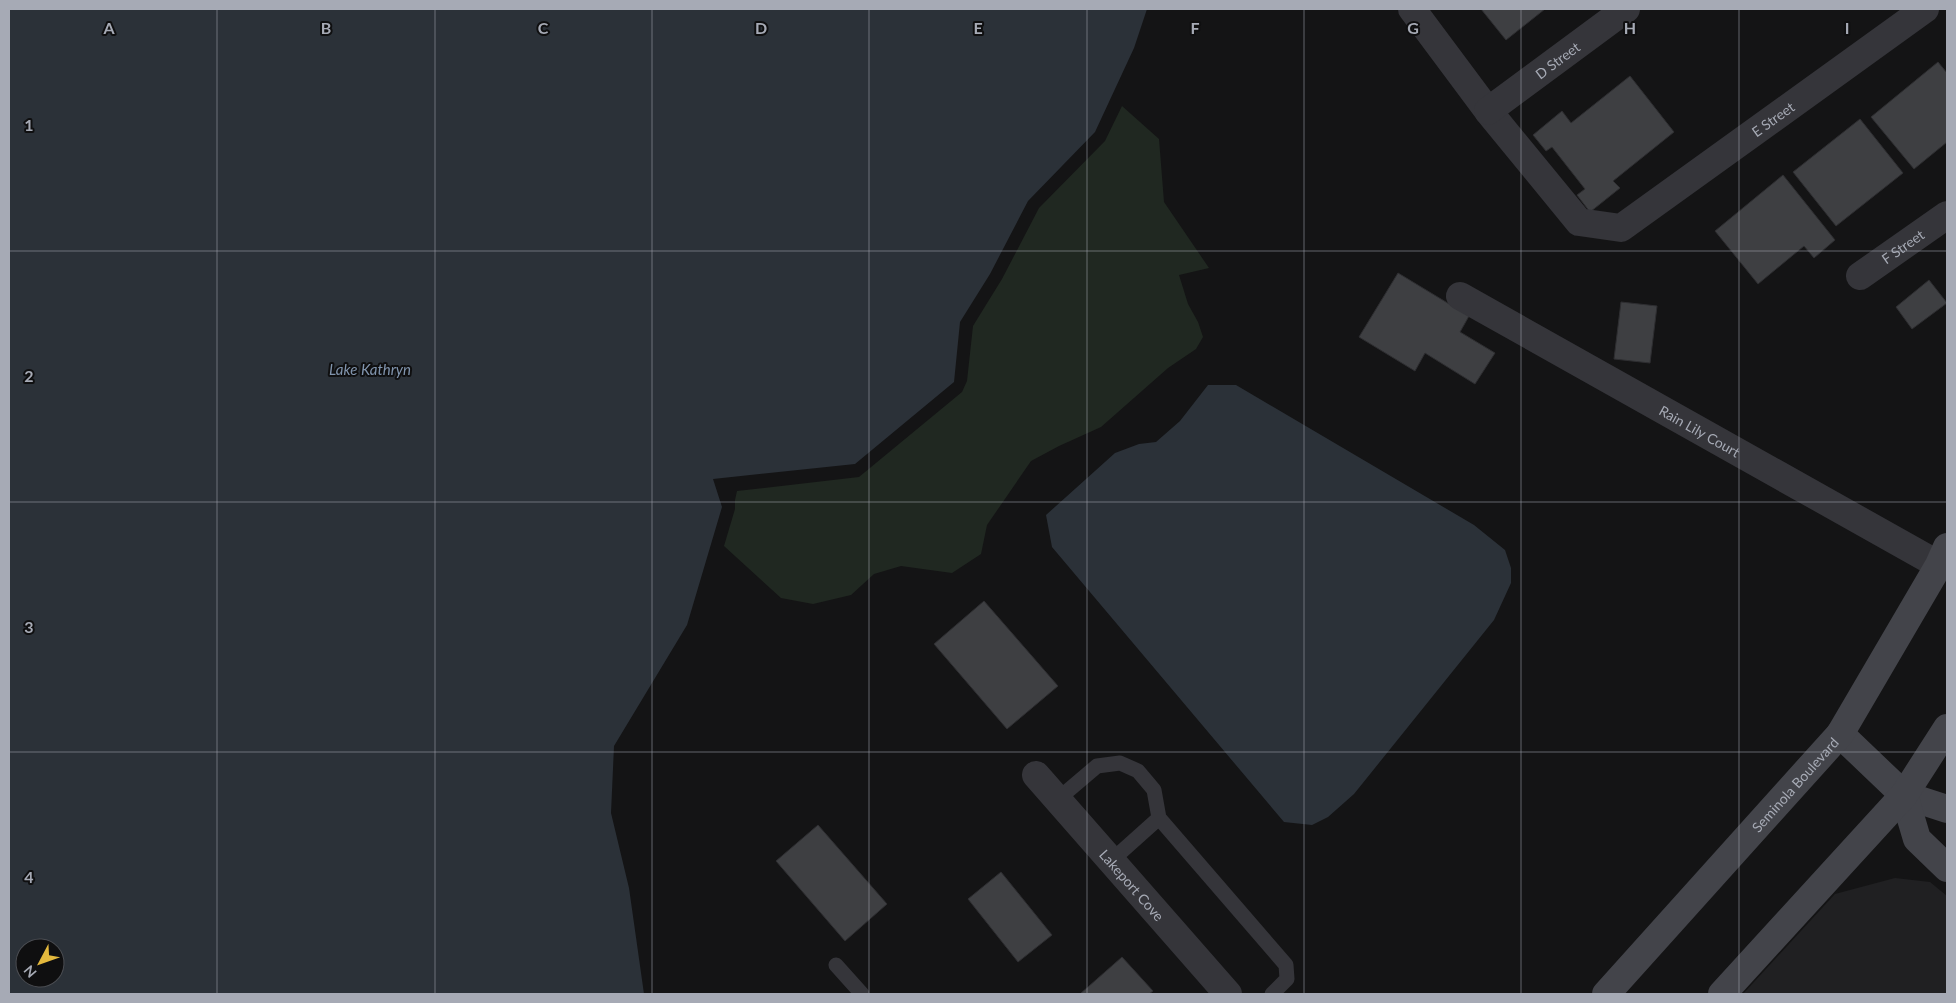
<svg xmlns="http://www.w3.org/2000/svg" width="1956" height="1003" viewBox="0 0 1956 1003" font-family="Lato,sans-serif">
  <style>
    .built { fill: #202022 }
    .green { fill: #202821 }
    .water { fill: #2b3138; fill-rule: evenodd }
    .building { fill: #3e3f42; stroke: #2e2e31 }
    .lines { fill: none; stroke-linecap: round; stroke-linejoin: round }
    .lane { stroke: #35353a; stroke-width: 15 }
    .street { stroke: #35353a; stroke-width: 28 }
    .secondary { stroke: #43444a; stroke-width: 28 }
    .grid { fill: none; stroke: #a6aab5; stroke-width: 1; stroke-opacity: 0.55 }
    .labels { text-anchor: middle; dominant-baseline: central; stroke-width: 4; stroke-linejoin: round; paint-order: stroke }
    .street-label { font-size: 14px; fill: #a6aab5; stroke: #0f0f10 }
    .water-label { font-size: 15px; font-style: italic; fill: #8094ad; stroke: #0f0f10 }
    .grid-label { font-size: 16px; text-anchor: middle; font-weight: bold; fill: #a6aab5; stroke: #0f0f10; stroke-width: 4; stroke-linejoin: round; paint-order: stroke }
  </style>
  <rect width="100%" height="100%" fill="#141415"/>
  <path class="built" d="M1895,878L1930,882L1947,896V994H1743L1835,894Z"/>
  <path class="green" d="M1122,106L1159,139L1164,202L1209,268L1179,275L1188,304L1198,322L1203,337L1196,349L1168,368L1101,427L1059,446L1031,461L987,525L981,554L952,573L901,566L874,574L851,595L813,604L781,598L724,546L735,509V500L737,491L859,477L962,392L967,381L973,326L1002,279L1039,208L1105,141Z"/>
  <path class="water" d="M9,9H1147L1134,48L1095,132L1028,201L990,274L960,322L954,382L855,464L713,479L722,507L687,625L614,746L611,813L629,888L644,994H9ZM25,948H55V978H25Z
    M1208,385H1236L1474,525L1505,550L1511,568V583L1494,620L1354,794L1328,817L1312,825L1284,822L1052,547L1046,515L1115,453L1139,444L1156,442L1180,421Z"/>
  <path class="building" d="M1481,9H1545L1506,40Z
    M1938,62L1947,73V142L1914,169L1871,117Z
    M1630,76L1674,132L1613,181L1620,188L1590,212L1577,195L1585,189L1552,147L1546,151L1533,135L1562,111L1571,123Z
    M1860,119L1903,173L1836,226L1793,172Z
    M1783,175L1835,240L1814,258L1804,246L1758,284L1715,231Z
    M1398,273L1469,316L1460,332L1495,353L1475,384L1425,353L1415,371L1359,337Z
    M1929,280L1947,303L1912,329L1896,307Z
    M1621,302L1657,306L1650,363L1614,359Z
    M984,601L1058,686L1007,729L934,644Z
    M818,825L887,904L845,941L776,861Z
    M1001,872L1052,935L1018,962L968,899Z
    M1122,957L1153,991L1149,994H1080Z"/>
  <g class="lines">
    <path class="lane" d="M1057,800L1097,766L1120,763L1138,771L1154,790L1159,818L1286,965L1287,979L1272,994
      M1111,861L1159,818
      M836,965L862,994"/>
    <g class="street">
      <path id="s1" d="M1412,9L1488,111L1579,222L1621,228L1925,9"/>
      <path id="s2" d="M1488,111L1626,9"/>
      <path id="s3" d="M1860,276L1947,215"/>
      <path id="s4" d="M1460,296L1939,565"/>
      <path id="s5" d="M1036,775L1228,994"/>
    </g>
    <g class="secondary">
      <path d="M1840,734L1904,795L1947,809"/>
      <path d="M1904,795L1917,839L1947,868"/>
      <path id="s6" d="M1606,994L1840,734L1939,565L1947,547"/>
      <path d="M1722,994L1904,795L1947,728"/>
    </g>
  </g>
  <path class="grid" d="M217,9V994M435,9V994M652,9V994M869,9V994M1087,9V994M1304,9V994M1521,9V994M1739,9V994M9,251H1947M9,502H1947M9,752H1947"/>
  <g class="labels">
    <g class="street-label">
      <text stroke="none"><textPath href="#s2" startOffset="86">D Street</textPath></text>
      <text stroke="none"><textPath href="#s1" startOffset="500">E Street</textPath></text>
      <text stroke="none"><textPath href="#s3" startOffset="52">F Street</textPath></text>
      <text stroke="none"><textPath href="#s4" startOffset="275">Rain Lily Court</textPath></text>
      <text stroke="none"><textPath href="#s6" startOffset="282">Seminola Boulevard</textPath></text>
      <text stroke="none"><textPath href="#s5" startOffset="146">Lakeport Cove</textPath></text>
    </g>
    <g class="water-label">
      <text x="370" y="369">Lake Kathryn</text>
    </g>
  </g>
  <g class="grid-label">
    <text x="109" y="34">A</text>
    <text x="326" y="34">B</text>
    <text x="543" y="34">C</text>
    <text x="761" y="34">D</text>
    <text x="978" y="34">E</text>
    <text x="1195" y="34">F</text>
    <text x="1413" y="34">G</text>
    <text x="1630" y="34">H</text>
    <text x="1847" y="34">I</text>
    <text x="29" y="131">1</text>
    <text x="29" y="382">2</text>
    <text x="29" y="633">3</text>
    <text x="29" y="883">4</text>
  </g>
  <rect width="1956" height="1003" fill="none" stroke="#a6aab5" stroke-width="20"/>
  <g transform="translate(40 963) rotate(229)"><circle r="24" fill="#0f0f10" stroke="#4b4d52"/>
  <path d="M0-4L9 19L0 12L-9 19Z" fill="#e4b93d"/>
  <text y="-8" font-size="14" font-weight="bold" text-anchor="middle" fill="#a6aab5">N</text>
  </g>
</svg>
